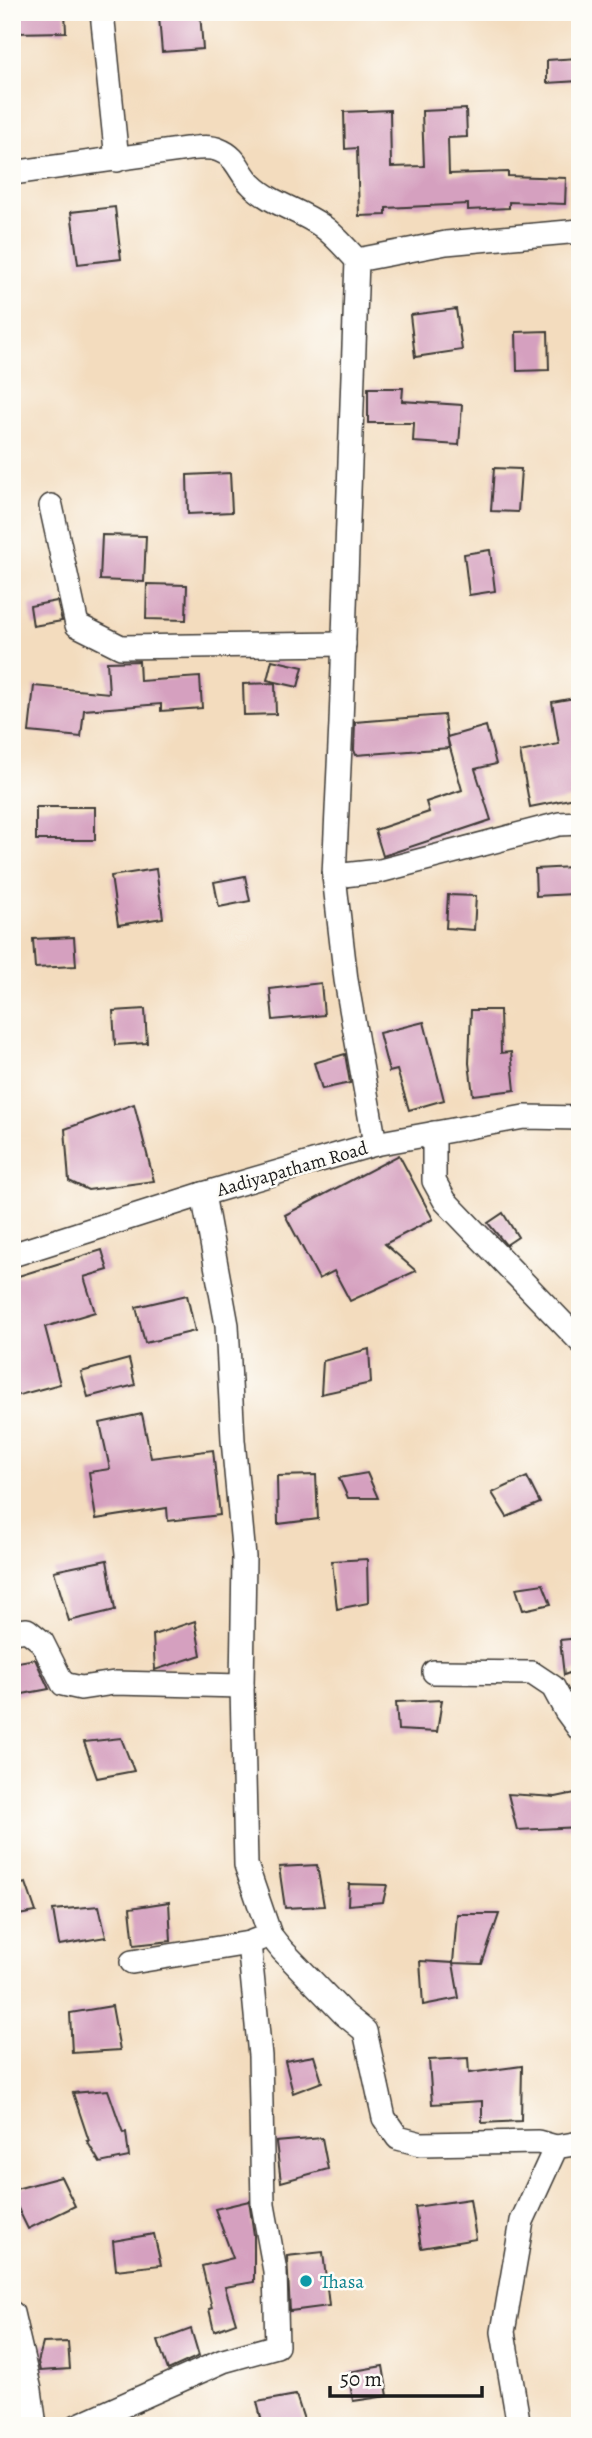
<svg xmlns="http://www.w3.org/2000/svg" width="592" height="2438" viewBox="0 0 592 2438" font-family="Alegreya,serif">
<style>
.building{fill:#d5a0bf}
.lines{fill:none;stroke-linecap:round;stroke-linejoin:round}
.minor-casing{stroke:#3c3934;stroke-width:26}
.minor{stroke:#fff;stroke-width:23}
.culture-dot{fill:#0f9aa8;stroke:#fdfcf7;stroke-width:2.5}
.labels{text-anchor:middle;stroke-width:5;stroke-linejoin:round;paint-order:stroke}
.street-label{font-size:19px;fill:#1c1c1c;stroke:#fdfcf7}
.culture-label{font-size:19px;fill:#0d838f;stroke:#fdfcf7;text-anchor:start}
</style>
<rect width="100%" height="100%" fill="#fdfcf7"/>
<filter id="ink" filterUnits="userSpaceOnUse"><feTurbulence type="fractalNoise" baseFrequency=".0143" numOctaves="2"/><feDisplacementMap in="SourceGraphic" scale="14" xChannelSelector="R" yChannelSelector="G"/><feConvolveMatrix kernelMatrix="1 2 1 2 8 2 1 2 1" color-interpolation-filters="sRGB"/></filter>
<filter id="wash" filterUnits="userSpaceOnUse"><feTurbulence type="fractalNoise" baseFrequency=".00686" numOctaves="4" result="noise"/><feDisplacementMap in="SourceGraphic" scale="28" xChannelSelector="R" yChannelSelector="G"/><feGaussianBlur stdDeviation="1.57" result="paint"/><feColorMatrix in="noise" values="0 0 0 0 0 0 0 0 0 0 0 0 0 0 0 0 0 1.4 0 .05"/><feComposite in="paint" operator="in"/></filter>
<g filter="url(#wash)">
<rect width="100%" height="100%" fill="#f3dcbe"/>
<g id="blocks">
<g class="building">
<polygon points="12,12 65,12 66,32 12,33"/>
<polygon points="200,13 203,49 162,52 159,17"/>
<polygon points="578,58 579,81 547,83 547,60"/>
<polygon points="466,109 467,137 448,138 449,174 508,172 508,176 566,178 565,204 509,202 509,208 468,210 468,204 386,208 386,215 359,216 357,148 345,149 344,112 390,110 391,167 424,166 422,111"/>
<polygon points="115,207 121,259 78,264 71,212"/>
<polygon points="456,309 462,350 415,357 410,315"/>
<polygon points="548,331 549,370 517,371 516,332"/>
<polygon points="368,388 403,388 402,401 462,405 459,445 413,442 414,423 368,423"/>
<polygon points="494,468 521,469 518,512 491,511"/>
<polygon points="230,473 232,512 188,514 187,475"/>
<polygon points="102,535 146,536 144,582 100,580"/>
<polygon points="490,550 495,591 469,595 464,554"/>
<polygon points="147,584 187,585 186,620 146,619"/>
<polygon points="57,601 62,621 33,626 30,606"/>
<polygon points="272,660 303,667 298,687 267,680"/>
<polygon points="139,661 140,681 200,677 202,708 161,711 161,704 84,710 81,737 29,732 34,686 109,693 107,662"/>
<polygon points="275,683 276,714 244,715 243,684"/>
<polygon points="580,697 580,797 530,807 520,752 559,744 552,702"/>
<polygon points="444,715 449,748 356,755 354,750 355,722"/>
<polygon points="486,726 496,764 475,769 491,820 383,856 375,830 429,812 426,802 462,790 447,737"/>
<rect x="36" y="807" width="59" height="33"/>
<polygon points="572,867 573,894 536,896 535,869"/>
<polygon points="156,869 163,918 118,925 111,876"/>
<polygon points="245,876 250,901 219,907 214,882"/>
<polygon points="448,895 476,896 474,930 446,928"/>
<polygon points="74,937 76,966 35,968 33,939"/>
<polygon points="321,983 324,1015 273,1020 270,989"/>
<polygon points="145,1009 147,1043 115,1045 113,1011"/>
<polygon points="471,1010 500,1010 501,1053 511,1052 515,1090 473,1095 469,1063"/>
<polygon points="424,1022 444,1100 409,1110 397,1070 389,1072 379,1033"/>
<polygon points="345,1054 350,1083 322,1089 314,1063"/>
<polygon points="134,1104 154,1181 88,1190 69,1181 65,1129"/>
<polygon points="399,1155 433,1219 385,1244 416,1271 350,1301 334,1271 319,1279 285,1215"/>
<polygon points="503,1213 518,1237 506,1245 488,1223"/>
<polygon points="102,1250 108,1270 84,1277 95,1312 45,1327 60,1384 12,1397 12,1278"/>
<polygon points="187,1295 195,1331 145,1343 136,1307"/>
<polygon points="369,1349 371,1383 321,1394 323,1361"/>
<polygon points="129,1359 135,1385 88,1397 81,1372"/>
<polygon points="142,1414 151,1458 213,1450 220,1515 168,1521 167,1508 96,1519 89,1472 110,1469 100,1423"/>
<polygon points="367,1473 378,1498 348,1498 339,1478"/>
<polygon points="316,1475 318,1519 278,1524 277,1476"/>
<polygon points="527,1477 540,1503 507,1517 492,1493"/>
<polygon points="367,1559 368,1603 337,1609 332,1561"/>
<polygon points="107,1560 115,1610 69,1621 54,1571"/>
<polygon points="543,1584 551,1604 523,1610 516,1588"/>
<polygon points="195,1621 201,1655 155,1670 153,1635"/>
<polygon points="580,1638 580,1669 564,1675 560,1640"/>
<polygon points="35,1659 49,1689 12,1696 12,1663"/>
<polygon points="442,1700 437,1732 398,1730 396,1702"/>
<polygon points="121,1738 134,1771 97,1778 84,1742"/>
<polygon points="580,1792 580,1827 517,1830 508,1794 556,1797"/>
<polygon points="317,1865 324,1906 285,1908 279,1867"/>
<polygon points="26,1883 36,1912 12,1916 12,1886"/>
<polygon points="349,1884 387,1885 383,1902 348,1905"/>
<polygon points="169,1902 171,1941 134,1945 130,1908"/>
<polygon points="99,1906 106,1937 59,1945 53,1910"/>
<polygon points="457,1914 499,1914 482,1964 453,1963"/>
<polygon points="420,1961 453,1963 459,1998 423,2005"/>
<polygon points="112,2006 120,2050 72,2053 70,2013"/>
<polygon points="314,2056 322,2082 293,2093 285,2061"/>
<polygon points="468,2058 469,2073 522,2066 521,2121 482,2123 482,2101 432,2104 429,2060"/>
<polygon points="108,2090 123,2133 126,2132 129,2157 100,2163 87,2141 89,2141 73,2093"/>
<polygon points="322,2138 328,2169 281,2182 276,2142"/>
<polygon points="61,2177 75,2206 28,2229 12,2196 12,2190"/>
<polygon points="470,2199 476,2239 421,2248 415,2207"/>
<polygon points="249,2201 254,2235 254,2282 225,2287 236,2323 214,2331 209,2309 212,2308 202,2266 233,2258 215,2209"/>
<polygon points="154,2234 161,2265 116,2270 113,2241"/>
<polygon points="323,2252 329,2306 290,2311 287,2256"/>
<polygon points="191,2329 199,2356 168,2370 158,2341"/>
<polygon points="68,2342 70,2369 40,2371 38,2362 43,2343"/>
<polygon points="383,2366 388,2396 353,2401 348,2372"/>
<polygon points="296,2395 306,2426 263,2426 257,2402"/>
</g>
</g>
</g>
<g filter="url(#ink)">
<use href="#blocks" fill-opacity="0" stroke="#3c3934" stroke-width="2"/>
<g class="lines">
<defs>
<g id="minor">
<polyline points="102,12 117,160"/>
<path d="M 12,173 L 187,149 C 197,148 210,146 219,150 C 238,157 239,173 252,185 C 271,204 300,210 322,226 C 335,235 346,249 357,260"/>
<polyline points="51,506 77,625 121,647 344,644"/>
<polyline points="334,876 380,871 559,824 580,823"/>
<polyline points="434,1133 434,1181 445,1201 580,1341"/>
<polyline points="375,1144 346,980 334,876 341,723 357,260 446,243 580,231"/>
<polyline points="203,1194 227,1325 233,1440 244,1557 242,1686 246,1865 270,1935 282,1950 344,2014 365,2031 384,2118 398,2138 421,2144 538,2142 556,2147"/>
<polyline points="12,1255 203,1194 375,1144 524,1117 580,1118"/>
<polyline points="12,1632 27,1630 42,1642 63,1684 81,1688 114,1683 242,1686"/>
<polyline points="434,1672 532,1673 553,1687 566,1711 580,1730"/>
<polyline points="132,1962 249,1943 262,1938"/>
<polyline points="12,2313 30,2390 35,2426"/>
<polyline points="77,2426 223,2361 277,2346 275,2271 263,2205 260,2056 249,1943"/>
<polyline points="519,2426 503,2332 522,2221 556,2147 580,2143"/>
</g>
</defs>
<use href="#minor" class="minor-casing"/>
<use href="#minor" class="minor"/>
</g>
</g>
<circle class="culture-dot" cx="306" cy="2281" r="7"/>
<g class="labels">
<g class="street-label">
<text transform="translate(292 1168) rotate(-16)" y="7">Aadiyapatham Road</text>
</g>
<g class="culture-label">
<text x="320" y="2288">Thasa</text>
</g>
</g>
<rect width="592" height="2438" fill="none" stroke="#fdfcf7" stroke-width="42"/>
<path d="M330 2386v10h152v-10" fill="none" stroke="#1c1c1c" stroke-width="3.5"/>
<text x="340" y="2386" font-size="21" fill="#1c1c1c" stroke="#fdfcf7" stroke-width="5" paint-order="stroke">50 m</text>
</svg>
